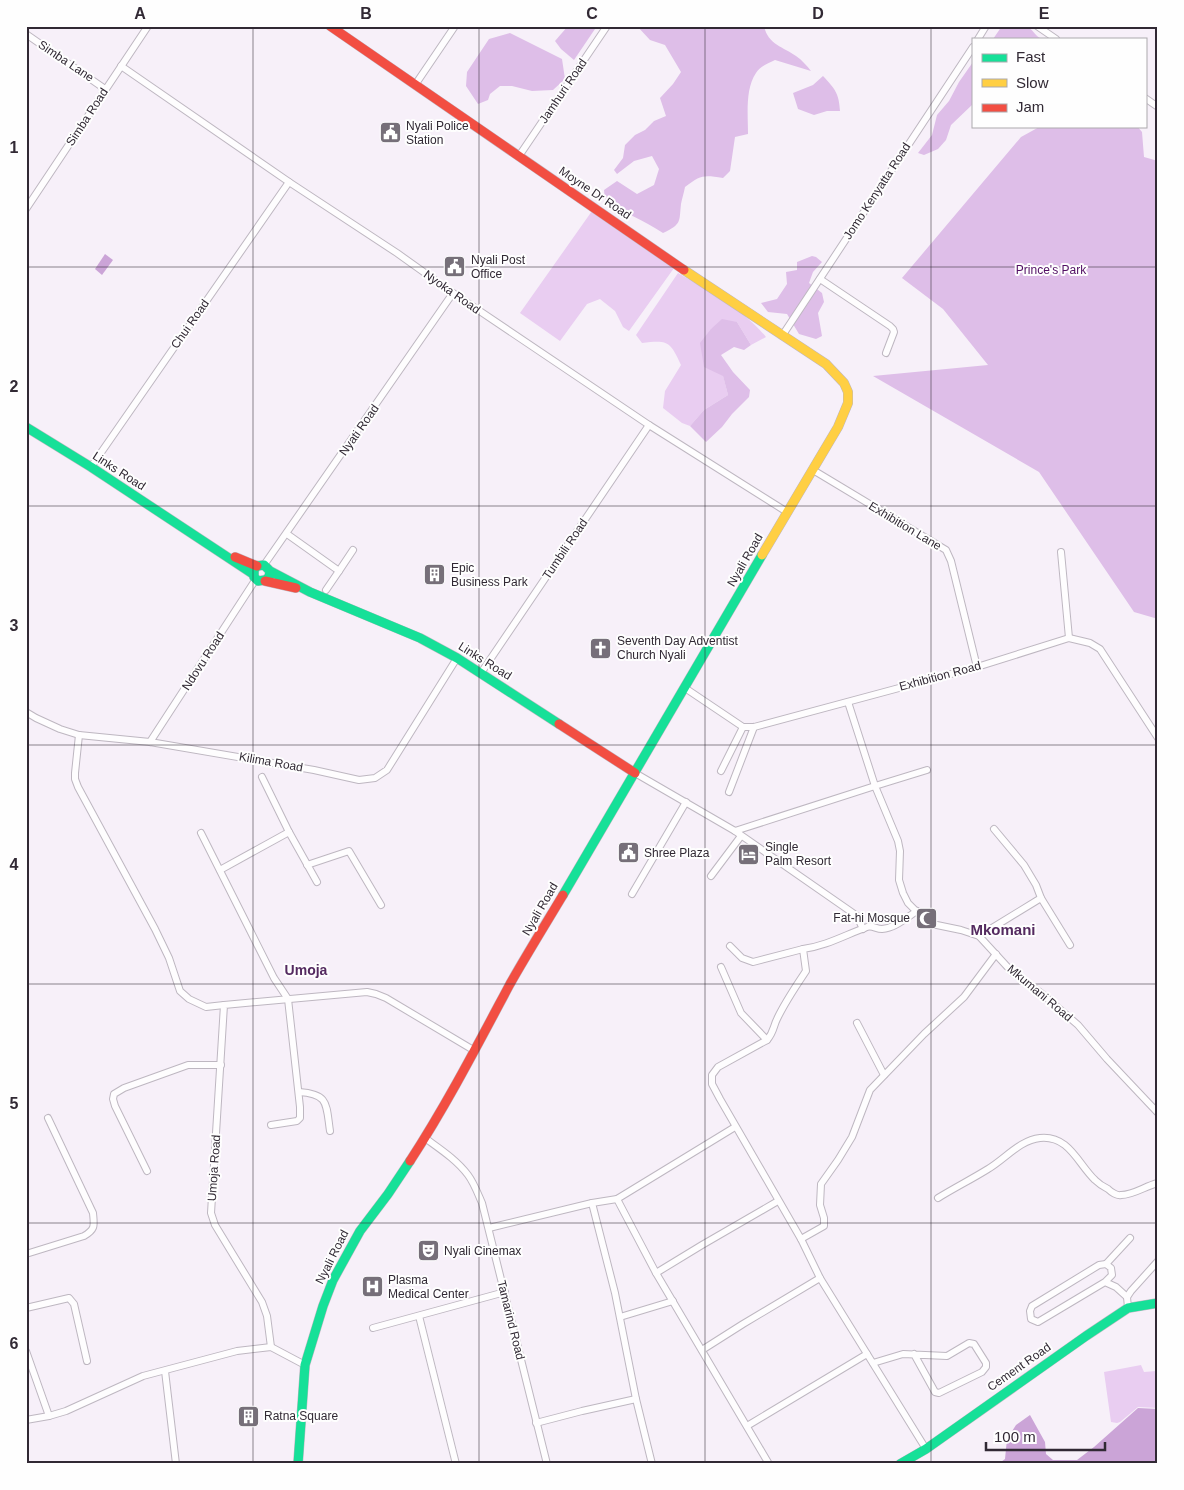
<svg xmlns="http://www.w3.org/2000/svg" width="1184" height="1490" viewBox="0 0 1184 1490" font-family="Helvetica,sans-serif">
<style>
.green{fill:#e9cdf1}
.forest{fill:#debee8}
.water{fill:#cba4d7}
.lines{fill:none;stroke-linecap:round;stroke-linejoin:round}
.street-casing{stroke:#beb7c1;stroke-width:8}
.fast-casing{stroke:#beb7c1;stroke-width:10}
.slow-casing{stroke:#beb7c1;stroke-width:10}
.jam-casing{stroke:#beb7c1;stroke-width:10}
.street{stroke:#fefdfe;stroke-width:6}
.fast{stroke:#16e098;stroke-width:9}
.slow{stroke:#ffcf43;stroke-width:9}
.jam{stroke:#f24e42;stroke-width:9}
.grid{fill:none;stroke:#312934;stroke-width:1;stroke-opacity:0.55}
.labels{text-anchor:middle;stroke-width:4;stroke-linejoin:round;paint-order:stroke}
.street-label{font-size:12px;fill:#312934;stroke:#fefefe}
.poi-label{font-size:12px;fill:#312934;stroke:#fefefe;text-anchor:start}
.park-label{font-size:12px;fill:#510e63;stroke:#fefefe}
.neighbourhood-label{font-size:14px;font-weight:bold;fill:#542a60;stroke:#fefefe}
.quarter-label{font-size:15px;font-weight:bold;fill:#542a60;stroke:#fefefe}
.neatline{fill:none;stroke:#312934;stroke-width:2}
.grid-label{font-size:16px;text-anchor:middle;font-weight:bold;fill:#312934}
</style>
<rect width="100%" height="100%" fill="#f7f0f9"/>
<g class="green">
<polygon points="592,211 674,268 629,331 623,327 615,311 600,299 587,304 560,341 520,313"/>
<path d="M 678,273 C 710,292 742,308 766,337 L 751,345 L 737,322 L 711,329 L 728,395 L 704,410 L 690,426 L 682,423 L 663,408 L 665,391 L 681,365 C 670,341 668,340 642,343 L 636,335 Z"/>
<polygon points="1141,1365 1144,1372 1156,1371 1158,1374 1158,1408 1138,1407 1120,1422 1117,1423 1111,1422 1104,1372"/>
</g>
<g class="forest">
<polygon points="568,26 597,26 574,60 561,49 555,41"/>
<path d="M 637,26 L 764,26 C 768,45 784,47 796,56 C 802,60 807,66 811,71 L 775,60 C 769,63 760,66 756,73 C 745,89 748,115 748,134 L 735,137 L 730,171 L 723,178 C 703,175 701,175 685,187 C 684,193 682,198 681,204 C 679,222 682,224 663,233 C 644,220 623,213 605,200 L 604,190 L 617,181 L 637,194 L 654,185 L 659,169 L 652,156 L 634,161 L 617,174 L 614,170 L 623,158 L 625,145 L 635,135 L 645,130 L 654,121 L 666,116 L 660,98 L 673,84 L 681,72 L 665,45 L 650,40 Z"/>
<path d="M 1002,26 C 1010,26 1021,24 1029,28 C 1034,31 1035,36 1042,39 L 993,39 Z"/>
<polygon points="510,33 562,59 565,79 553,90 532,91 512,86 500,86 490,94 488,100 478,104 466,86 467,72 489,39"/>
<polygon points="973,62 973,104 951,125 946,140 938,149 924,155 918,153 932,135 937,115 949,101 959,82"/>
<path d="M 823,76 C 835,89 839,93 840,111 L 827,111 L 814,115 L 798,109 L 793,93 L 813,85 Z"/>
<polygon points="1041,126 1137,126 1142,132 1144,157 1158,161 1158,619 1134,612 1039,472 873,376 988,365 943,309 902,278 1021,137"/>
<polygon points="812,256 816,257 822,262 813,272 809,283 822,293 824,302 818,313 822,336 816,339 799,334 787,314 768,312 761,303 777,299 787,284 786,272 797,270 797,262"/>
<polygon points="722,319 737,322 751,345 744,350 734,347 721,355 733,372 750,390 749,397 732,414 722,427 706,442 690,426 704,410 728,395 723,376 704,367 700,343 711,329"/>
</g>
<g class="water">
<polygon points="105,254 113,260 102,275 95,269"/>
<polygon points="1138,1408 1158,1409 1158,1464 998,1464 1005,1459 1007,1439 1016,1425 1030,1415 1045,1442 1046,1454 1053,1460 1077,1460 1094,1447"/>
</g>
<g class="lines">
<defs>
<g id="street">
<polyline points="1037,26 1056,39"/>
<polyline points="26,34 105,89"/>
<polyline points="978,39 986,26"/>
<polyline points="121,66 289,182 397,253 453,293 649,425 787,512"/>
<polyline points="415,85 455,26"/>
<polyline points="1145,98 1158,107"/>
<polyline points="519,156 607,26"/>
<polyline points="26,209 148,26"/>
<polyline points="820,279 890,326 893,329 894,332 886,353"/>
<polyline points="782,336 973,47"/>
<polyline points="91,467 289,182"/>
<polyline points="813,470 946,550 951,561 977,667"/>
<polyline points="287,534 339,571 326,590"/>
<polyline points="1061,552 1069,638"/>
<polyline points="264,565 453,293"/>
<polyline points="339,571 353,550"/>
<polyline points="481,673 649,425"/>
<polyline points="685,688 743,727 754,727 977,667 1069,638 1090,643 1100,649 1158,738"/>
<polyline points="26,712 36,718 60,729 79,735 150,742 314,770 359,780 375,778 387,770 457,658"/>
<polyline points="79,735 75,773 75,779 78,787 155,929 169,958 180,991 189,999 206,1007 224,1005"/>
<polyline points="150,742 256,579"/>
<polyline points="927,770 875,786 898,841 900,851 899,880 903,893 908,903 923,918 932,924 961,930 979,936 1013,973 1041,993 1078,1025 1107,1059 1158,1113"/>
<polyline points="721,771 743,727"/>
<polyline points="635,773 735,831 875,786 848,702"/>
<polyline points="262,777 289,832 317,882"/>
<polyline points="729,792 754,727"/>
<polyline points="994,829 1024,865 1036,885 1041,898 1070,945"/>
<polyline points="735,831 850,911 857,916 863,929"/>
<polyline points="201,833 274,978 288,999 300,1107 300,1118 297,1121 271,1125"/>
<polyline points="307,865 349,851 381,905"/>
<polyline points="220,870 289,832"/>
<polyline points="711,876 741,836"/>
<polyline points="632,894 686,802"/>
<path d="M 917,911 C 906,918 895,928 882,929 C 876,929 872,925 867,927 C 845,935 826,946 803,949 L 806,971 C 796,986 785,1002 777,1019 C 773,1027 774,1032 767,1040 L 718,1067 L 712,1075 L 712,1084 L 720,1099 L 801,1239 L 820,1278 L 926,1449"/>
<polyline points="979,936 1041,898"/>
<polyline points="730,946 742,958 753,962 803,949"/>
<polyline points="721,967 741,1013 767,1040"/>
<polyline points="857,1023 884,1075"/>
<path d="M 299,1092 C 329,1094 326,1104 330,1131"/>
<path d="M 425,1138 C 440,1149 457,1160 468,1175 C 474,1183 478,1194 482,1203 L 547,1464"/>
<polyline points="147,1171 115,1106 113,1099 114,1094 124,1088 188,1065 221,1065"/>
<path d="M 938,1198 C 954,1188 972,1179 988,1169 C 1005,1159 1020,1140 1040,1138 C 1069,1135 1078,1164 1095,1180 C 1099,1184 1104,1187 1108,1189 C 1111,1192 1117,1196 1121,1195 C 1134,1195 1145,1186 1158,1183"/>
<polyline points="617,1199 656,1273 769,1464"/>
<polyline points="592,1203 615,1293 636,1399 652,1464"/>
<polyline points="489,1228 592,1203 617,1199 735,1127"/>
<polyline points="801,1239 824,1226 824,1218 820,1205 821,1184 838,1160 852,1137 870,1090 924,1034 964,997 996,954"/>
<path d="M 26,1254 L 84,1236 C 96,1229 94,1225 93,1213 L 48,1118"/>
<polyline points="1106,1264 1130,1238"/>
<polyline points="656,1273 702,1245 778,1201"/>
<polyline points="1105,1282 1112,1275 1111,1268 1106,1264 1099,1265 1032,1306 1030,1311 1031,1319 1038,1322 1105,1282 1116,1287 1127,1297"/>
<polyline points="26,1308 69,1298 74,1304 87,1361"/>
<polyline points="1128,1308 1127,1297 1131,1291 1158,1261"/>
<polyline points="419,1316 456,1464"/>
<polyline points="620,1317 673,1301"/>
<polyline points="373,1328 505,1292"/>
<polyline points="271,1347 267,1316 262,1302 215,1225 211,1213 224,1005 367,992 376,994 386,998 475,1051"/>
<polyline points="702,1350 743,1324 820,1278"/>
<polyline points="26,1351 49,1416"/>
<polyline points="873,1363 903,1354 947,1356 969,1343 974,1344 986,1363 986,1367 982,1372 939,1393 935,1392 914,1354"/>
<polyline points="165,1371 176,1464"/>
<polyline points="26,1420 49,1416 66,1411 143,1376 237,1351 271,1347 305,1365"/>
<polyline points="536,1423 582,1411 636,1399"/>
<polyline points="747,1426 867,1354"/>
</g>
<g id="fast">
<polyline points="26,427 91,467 253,574"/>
<polyline points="270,571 269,577 265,580 258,581 254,577 254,570 257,566 264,565 270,571 310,592 420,638 457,658 559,724"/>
<polyline points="563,895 762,555"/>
<polyline points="298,1464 305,1365 323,1306 333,1280 360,1231 388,1194 410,1161"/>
<polyline points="900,1464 926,1449 1086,1336 1128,1308 1158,1303"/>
</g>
<polyline id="slow" points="684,270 826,364 844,383 848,392 848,403 838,427 762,555"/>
<g id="jam">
<polyline points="330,26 684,270"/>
<polyline points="235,557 257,566"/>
<polyline points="265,581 296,588"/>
<polyline points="559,724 635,773"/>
<path d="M 410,1161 C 447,1104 478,1044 510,984 C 527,954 545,925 563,895"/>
</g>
</defs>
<use href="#street" class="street-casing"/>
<use href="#fast" class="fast-casing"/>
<use href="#slow" class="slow-casing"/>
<use href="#jam" class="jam-casing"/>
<use href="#street" class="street"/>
<use href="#fast" class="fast"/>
<use href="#slow" class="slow"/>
<use href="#jam" class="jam"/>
</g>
<path class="grid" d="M 253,26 L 253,1464M 479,26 L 479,1464M 705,26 L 705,1464M 931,26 L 931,1464M 26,267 L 1158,267M 26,506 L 1158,506M 26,745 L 1158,745M 26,984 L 1158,984M 26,1223 L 1158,1223"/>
<defs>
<symbol id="civic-square" viewBox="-11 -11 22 22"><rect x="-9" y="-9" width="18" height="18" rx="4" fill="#766f79" stroke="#fefefe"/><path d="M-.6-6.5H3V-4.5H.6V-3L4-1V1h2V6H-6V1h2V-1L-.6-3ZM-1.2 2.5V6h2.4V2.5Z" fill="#fff"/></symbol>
<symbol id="building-square" viewBox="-11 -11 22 22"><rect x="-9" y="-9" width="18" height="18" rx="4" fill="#766f79" stroke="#fefefe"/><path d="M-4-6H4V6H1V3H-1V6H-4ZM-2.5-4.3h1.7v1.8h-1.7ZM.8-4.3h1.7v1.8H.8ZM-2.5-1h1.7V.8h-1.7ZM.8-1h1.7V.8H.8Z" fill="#fff"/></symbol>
<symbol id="church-square" viewBox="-11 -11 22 22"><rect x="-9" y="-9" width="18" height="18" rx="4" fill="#766f79" stroke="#fefefe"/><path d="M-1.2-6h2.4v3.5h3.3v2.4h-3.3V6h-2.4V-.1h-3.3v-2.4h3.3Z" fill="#fff"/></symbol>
<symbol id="hotel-square" viewBox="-11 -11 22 22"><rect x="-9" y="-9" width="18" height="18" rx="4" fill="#766f79" stroke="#fefefe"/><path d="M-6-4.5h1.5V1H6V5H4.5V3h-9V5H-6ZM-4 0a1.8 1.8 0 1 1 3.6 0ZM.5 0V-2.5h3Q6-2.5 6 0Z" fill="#fff"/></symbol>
<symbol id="mosque-square" viewBox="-11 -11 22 22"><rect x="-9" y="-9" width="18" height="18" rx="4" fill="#766f79" stroke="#fefefe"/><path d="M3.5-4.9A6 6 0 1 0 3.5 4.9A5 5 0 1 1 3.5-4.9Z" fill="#fff"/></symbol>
<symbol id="theatre-square" viewBox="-11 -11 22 22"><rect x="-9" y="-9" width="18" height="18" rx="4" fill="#766f79" stroke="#fefefe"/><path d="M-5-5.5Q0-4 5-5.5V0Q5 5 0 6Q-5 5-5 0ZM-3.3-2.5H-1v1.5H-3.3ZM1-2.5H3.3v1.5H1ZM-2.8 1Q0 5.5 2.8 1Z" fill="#fff"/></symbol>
<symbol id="hospital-square" viewBox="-11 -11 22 22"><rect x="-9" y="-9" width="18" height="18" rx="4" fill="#766f79" stroke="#fefefe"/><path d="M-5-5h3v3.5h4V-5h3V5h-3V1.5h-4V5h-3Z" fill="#fff"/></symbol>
</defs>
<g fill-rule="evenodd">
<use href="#civic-square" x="378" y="120" width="25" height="25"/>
<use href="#civic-square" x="442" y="254" width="25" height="25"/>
<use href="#building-square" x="422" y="562" width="25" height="25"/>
<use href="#church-square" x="588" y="636" width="25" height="25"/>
<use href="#civic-square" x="616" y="840" width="25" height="25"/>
<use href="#hotel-square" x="736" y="842" width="25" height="25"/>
<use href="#mosque-square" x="914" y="906" width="25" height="25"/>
<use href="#theatre-square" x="416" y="1238" width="25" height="25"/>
<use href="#hospital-square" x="360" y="1274" width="25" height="25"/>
<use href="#building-square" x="236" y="1404" width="25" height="25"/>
</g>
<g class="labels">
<g class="street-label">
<text transform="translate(66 61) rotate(34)" y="4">Simba Lane</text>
<text transform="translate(563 91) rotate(-56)" y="4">Jamhuri Road</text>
<text transform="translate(87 117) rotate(-57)" y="4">Simba Road</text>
<text transform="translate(877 191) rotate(-57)" y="4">Jomo Kenyatta Road</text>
<text transform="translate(595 193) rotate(34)" y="4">Moyne Dr Road</text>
<text transform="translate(452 292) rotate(35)" y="4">Nyoka Road</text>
<text transform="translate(190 324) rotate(-55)" y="4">Chui Road</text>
<text transform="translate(359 430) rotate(-55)" y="4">Nyati Road</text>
<text transform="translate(119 471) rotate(33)" y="4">Links Road</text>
<text transform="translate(905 526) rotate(31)" y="4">Exhibition Lane</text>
<text transform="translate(565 549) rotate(-56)" y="4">Tumbili Road</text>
<text transform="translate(745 560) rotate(-60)" y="4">Nyali Road</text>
<text transform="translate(203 661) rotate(-57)" y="4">Ndovu Road</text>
<text transform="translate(485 661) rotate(32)" y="4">Links Road</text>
<text transform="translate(940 676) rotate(-15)" y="4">Exhibition Road</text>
<text transform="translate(271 762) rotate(10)" y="4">Kilima Road</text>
<text transform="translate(540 909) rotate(-60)" y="4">Nyali Road</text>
<text transform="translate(1040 993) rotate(40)" y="4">Mkumani Road</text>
<text transform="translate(214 1168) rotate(-86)" y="4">Umoja Road</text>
<text transform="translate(332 1257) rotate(-63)" y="4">Nyali Road</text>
<text transform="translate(511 1320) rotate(76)" y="4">Tamarind Road</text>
<text transform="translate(1019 1367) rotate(-35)" y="4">Cement Road</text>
</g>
<g class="poi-label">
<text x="406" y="130">Nyali Police<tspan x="406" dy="14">Station</tspan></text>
<text x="471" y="264">Nyali Post<tspan x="471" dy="14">Office</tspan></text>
<text x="451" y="572">Epic<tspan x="451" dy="14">Business Park</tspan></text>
<text x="617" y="645">Seventh Day Adventist<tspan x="617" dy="14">Church Nyali</tspan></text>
<text x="765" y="851">Single<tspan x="765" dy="14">Palm Resort</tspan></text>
<text x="644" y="857">Shree Plaza</text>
<text x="910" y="922" text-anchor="end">Fat-hi Mosque</text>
<text x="444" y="1255">Nyali Cinemax</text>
<text x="388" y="1284">Plasma<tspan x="388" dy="14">Medical Center</tspan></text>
<text x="264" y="1420">Ratna Square</text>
</g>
<g class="park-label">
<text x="1051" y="274">Prince's Park</text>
</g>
<g class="neighbourhood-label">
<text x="306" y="975">Umoja</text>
</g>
<g class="quarter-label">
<text x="1003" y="935">Mkomani</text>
</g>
</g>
<rect width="1184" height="1490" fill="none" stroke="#fefefe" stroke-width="55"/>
<rect x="972" y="38" width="175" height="90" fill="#fefefe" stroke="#aca9ad"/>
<rect x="982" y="54" width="25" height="8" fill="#16e098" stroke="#aca9ad"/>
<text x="1016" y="62" font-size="15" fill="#312934">Fast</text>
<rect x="982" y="79" width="25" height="8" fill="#ffcf43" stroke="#aca9ad"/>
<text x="1016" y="88" font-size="15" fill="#312934">Slow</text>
<rect x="982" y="104" width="25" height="8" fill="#f24e42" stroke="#aca9ad"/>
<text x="1016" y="112" font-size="15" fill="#312934">Jam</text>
<path d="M986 1442v8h119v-8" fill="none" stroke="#312934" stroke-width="2.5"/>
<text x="994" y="1442" font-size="15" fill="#312934" stroke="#fefefe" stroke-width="4" paint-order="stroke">100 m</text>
<rect x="28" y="28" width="1128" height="1434" class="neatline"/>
<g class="grid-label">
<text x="140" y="19">A</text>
<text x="366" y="19">B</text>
<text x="592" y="19">C</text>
<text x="818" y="19">D</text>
<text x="1044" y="19">E</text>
<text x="14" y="153">1</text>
<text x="14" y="392">2</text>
<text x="14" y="631">3</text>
<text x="14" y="870">4</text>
<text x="14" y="1109">5</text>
<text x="14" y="1349">6</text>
</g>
</svg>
